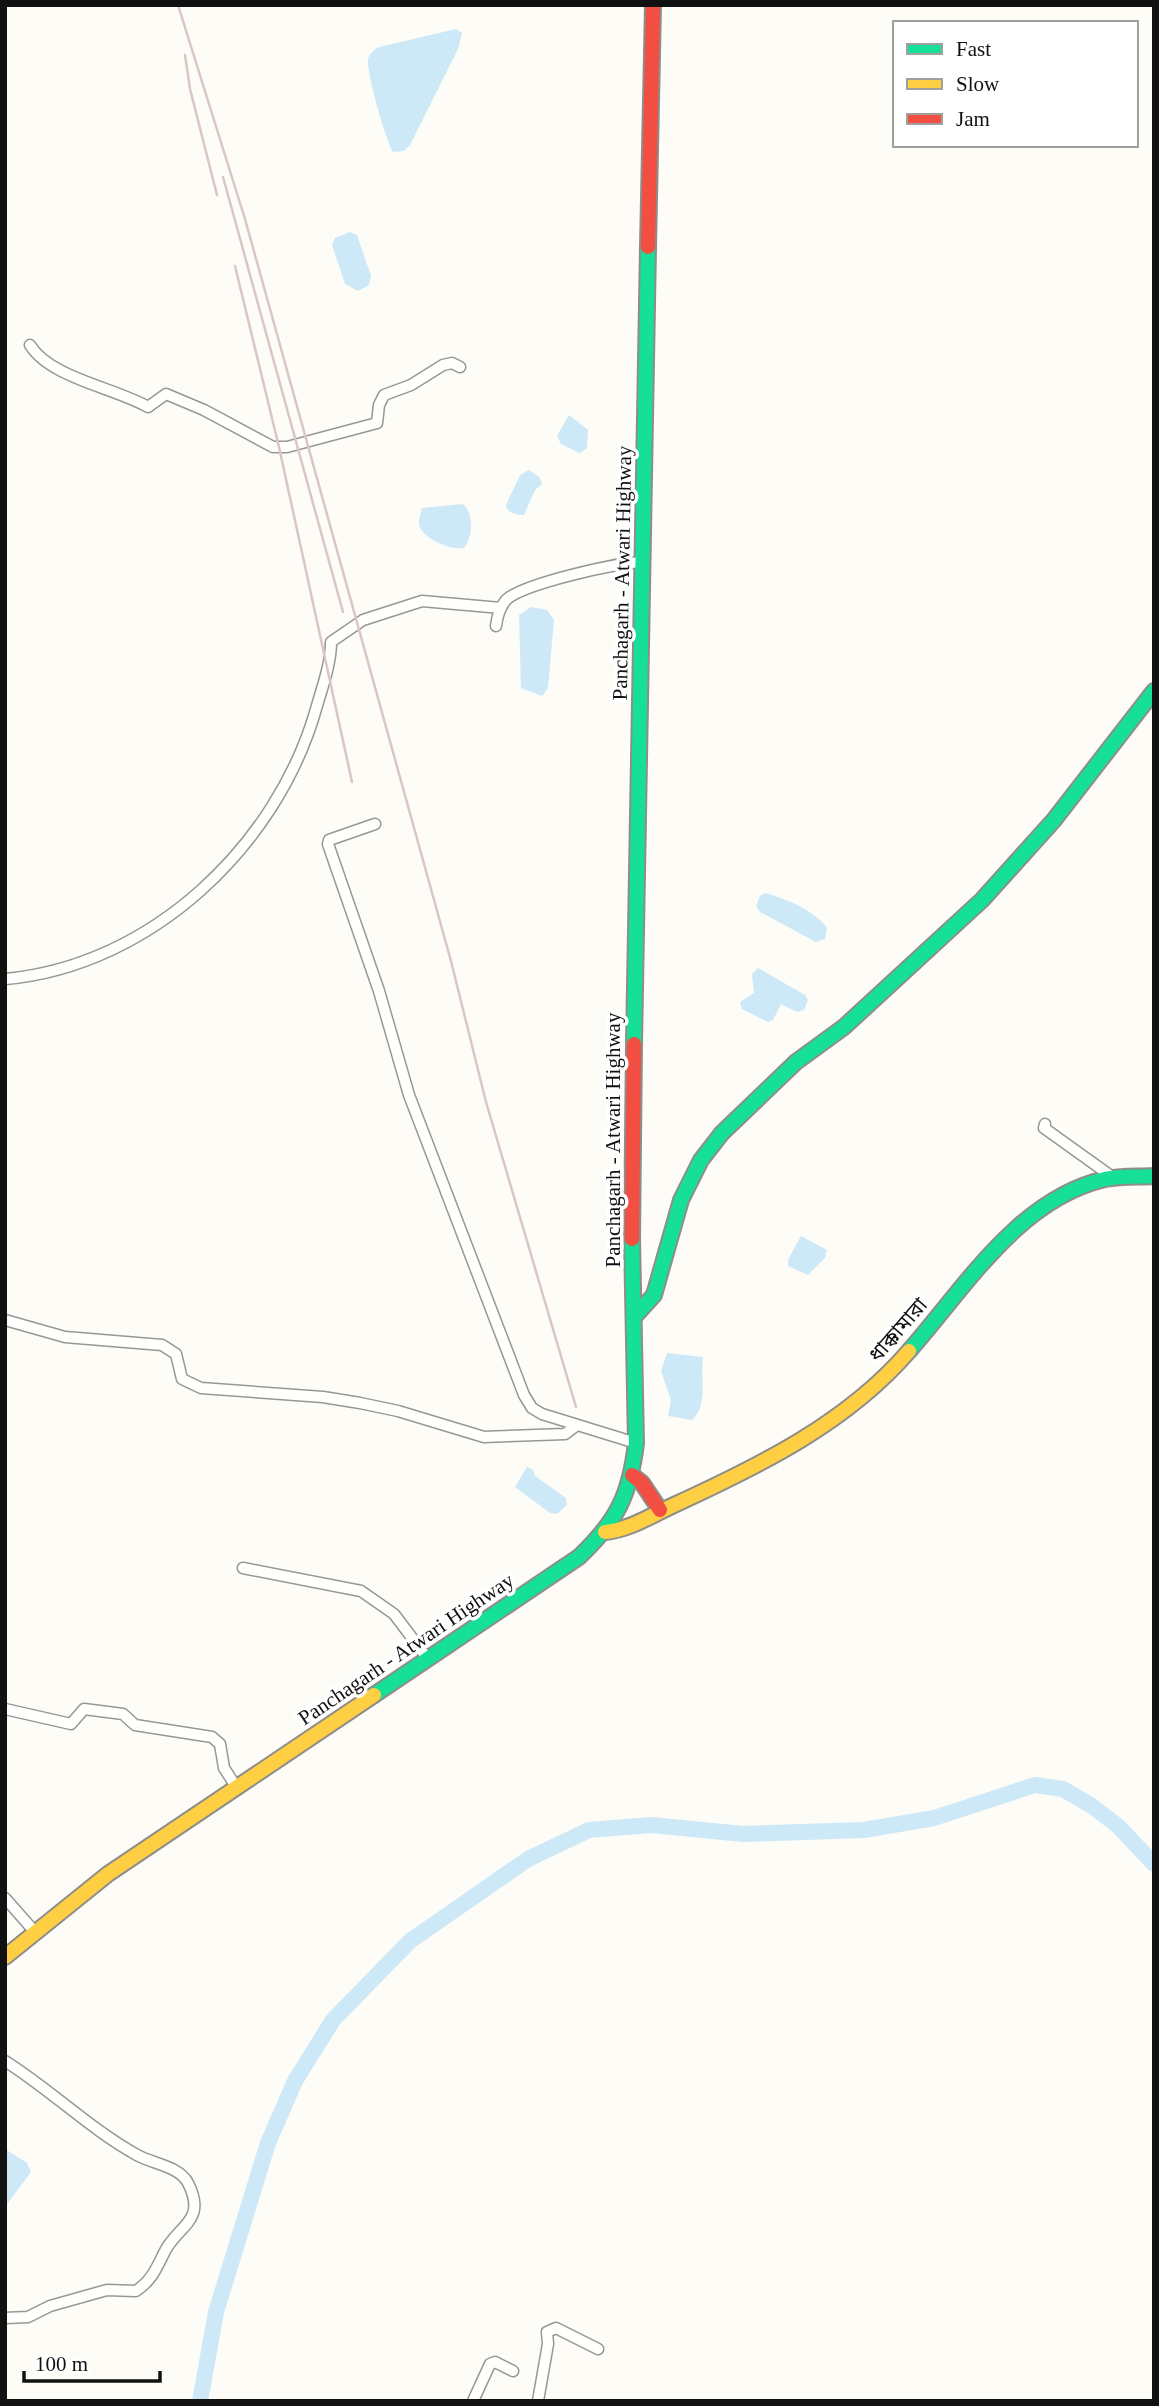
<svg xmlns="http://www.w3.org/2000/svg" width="1159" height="2406" viewBox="0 0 1159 2406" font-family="'Times New Roman','Noto Sans Bengali',serif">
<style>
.water{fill:#cde8f7}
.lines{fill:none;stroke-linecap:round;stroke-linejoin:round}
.river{stroke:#cde8f7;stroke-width:16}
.street-casing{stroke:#979795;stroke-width:13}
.fast-casing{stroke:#8e8d8b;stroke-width:18}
.slow-casing{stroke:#8e8d8b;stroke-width:18}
.jam-casing{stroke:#8e8d8b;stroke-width:18}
.street{stroke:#fffffe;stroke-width:10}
.fast{stroke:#16e098;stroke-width:14}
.slow{stroke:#ffcf43;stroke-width:14}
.jam{stroke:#f24e42;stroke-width:14}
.rail{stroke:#d9c6c7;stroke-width:2.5}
.labels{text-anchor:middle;stroke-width:7;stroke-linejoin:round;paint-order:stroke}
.street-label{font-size:21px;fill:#111;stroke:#fff}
</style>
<rect width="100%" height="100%" fill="#fdfcf7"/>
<g class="water">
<path d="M 456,29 L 462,33 L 458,49 L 410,145 L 404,151 L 393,152 C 386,142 366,71 368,59 C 370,53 374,50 379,47 Z"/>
<polygon points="350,232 357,235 371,276 369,285 358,291 345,284 332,245 335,238"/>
<polygon points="569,415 588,430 587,448 580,453 561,444 557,436"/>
<path d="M 529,470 L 539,477 L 542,484 L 535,490 L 524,515 C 517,515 507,513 506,505 L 520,475 Z"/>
<path d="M 463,504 C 474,514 473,537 464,548 C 452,551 423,539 419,525 C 418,520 421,513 422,508 Z"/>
<polygon points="531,607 547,610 554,620 548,688 542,696 521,688 519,615"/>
<path d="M 765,893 C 785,898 815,911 827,928 L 825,939 L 816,942 L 760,912 L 756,906 L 760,896 Z"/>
<polygon points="758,968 805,995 808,1000 804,1010 797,1012 781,1004 773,1020 768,1022 742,1009 740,1002 754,993 752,974"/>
<polygon points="801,1236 827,1250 825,1258 808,1275 788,1266 788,1260"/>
<path d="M 667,1353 L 703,1357 C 700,1378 709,1404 692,1420 L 668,1416 L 671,1400 L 661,1371 Z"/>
<polygon points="527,1467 533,1470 535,1476 566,1498 567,1505 557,1514 550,1513 515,1487"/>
<polygon points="5,2149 27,2163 31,2172 5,2207"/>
</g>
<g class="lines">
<polyline class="river" points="200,2401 216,2312 268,2143 295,2081 333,2020 410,1941 528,1859 589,1830 651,1825 743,1834 864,1830 934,1818 1035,1785 1063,1789 1092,1806 1118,1826 1154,1864"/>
<defs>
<g id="street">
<path d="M 30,345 C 50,378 116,388 148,407 L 166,394 L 204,410 L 273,447 L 287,447 L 377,423 L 379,405 L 384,395 L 411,385 L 443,365 L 452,363 L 460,367"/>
<path d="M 496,626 C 497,617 500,607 506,600 C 522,584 619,562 643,562"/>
<polyline points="375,824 329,840 328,844 379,991 409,1095 524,1395 532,1408 542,1414 636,1443"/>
<path d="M 5,979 C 151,966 277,846 316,709 C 322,688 331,664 331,642 L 363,620 L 422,601 L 501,608"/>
<polyline points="1045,1124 1044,1128 1111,1176"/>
<polyline points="5,1320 65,1337 162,1345 176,1354 182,1379 201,1388 323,1397 360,1403 398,1411 484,1437 565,1434 577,1425"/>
<polyline points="243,1568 361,1591 394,1614 428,1659"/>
<polyline points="5,1709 71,1724 84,1709 123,1714 135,1725 212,1737 220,1744 224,1768 237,1788"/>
<polyline points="5,1898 35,1932"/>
<path d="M 5,2061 C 51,2090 90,2129 137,2155 C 153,2164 179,2166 188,2183 C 208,2222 176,2226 164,2253 C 156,2269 152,2280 136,2291 L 107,2290 L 50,2306 L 28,2317 L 5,2318"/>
<polyline points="473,2401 490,2364 495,2362 513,2371"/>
<polyline points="538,2401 548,2344 547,2332 556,2328 598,2349"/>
</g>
<g id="fast">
<polyline points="634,1044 648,247"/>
<polyline points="635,1316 654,1295 681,1200 701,1160 722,1133 796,1062 844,1027 982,900 1054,820 1154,691"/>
<path d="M 909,1351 C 964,1289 1018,1199 1105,1179 C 1121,1176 1138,1177 1154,1176"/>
<path d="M 374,1695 L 579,1557 C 617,1521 630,1495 636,1443 L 632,1239"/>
</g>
<g id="slow">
<path d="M 605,1532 C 629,1530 652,1515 674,1505 C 759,1466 847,1423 909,1351"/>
<polyline points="5,1957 108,1874 374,1695"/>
</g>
<g id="jam">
<polyline points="648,247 653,5"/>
<polyline points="632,1239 634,1044"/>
<polyline points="632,1475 642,1483 660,1510"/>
</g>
</defs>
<use href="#street" class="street-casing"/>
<use href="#fast" class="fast-casing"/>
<use href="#slow" class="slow-casing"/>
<use href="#jam" class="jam-casing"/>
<use href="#street" class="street"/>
<use href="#fast" class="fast"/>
<use href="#slow" class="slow"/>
<use href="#jam" class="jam"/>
<g class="rail">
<polyline points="178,5 245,219 451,961 486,1102 576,1407"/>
<polyline points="185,55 190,89 217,195"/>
<polyline points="223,177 343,612"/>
<polyline points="235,266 279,447 352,782"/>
</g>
</g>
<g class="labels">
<g class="street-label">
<text transform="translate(622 573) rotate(-89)" y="7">Panchagarh - Atwari Highway</text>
<text transform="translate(613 1140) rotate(-90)" y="7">Panchagarh - Atwari Highway</text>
<text transform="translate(898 1330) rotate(-49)" y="7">ধাক্কামারা</text>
<text transform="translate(406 1649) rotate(-34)" y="7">Panchagarh - Atwari Highway</text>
</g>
</g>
<rect width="1159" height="2406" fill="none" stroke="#111111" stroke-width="14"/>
<rect x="893" y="21" width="245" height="126" fill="#ffffff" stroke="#a0a0a0" stroke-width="2"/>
<rect x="907" y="44" width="35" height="10" fill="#16e098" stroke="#a0a0a0" stroke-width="2"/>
<text x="956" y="56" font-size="21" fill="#111111">Fast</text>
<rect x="907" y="79" width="35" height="10" fill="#ffcf43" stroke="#a0a0a0" stroke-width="2"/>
<text x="956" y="91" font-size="21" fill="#111111">Slow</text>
<rect x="907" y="114" width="35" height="10" fill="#f24e42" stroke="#a0a0a0" stroke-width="2"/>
<text x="956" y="126" font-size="21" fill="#111111">Jam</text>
<path d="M24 2371v10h136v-10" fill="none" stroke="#111111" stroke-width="3.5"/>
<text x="35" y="2371" font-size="21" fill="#111111" stroke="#ffffff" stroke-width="5" paint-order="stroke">100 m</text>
</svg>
